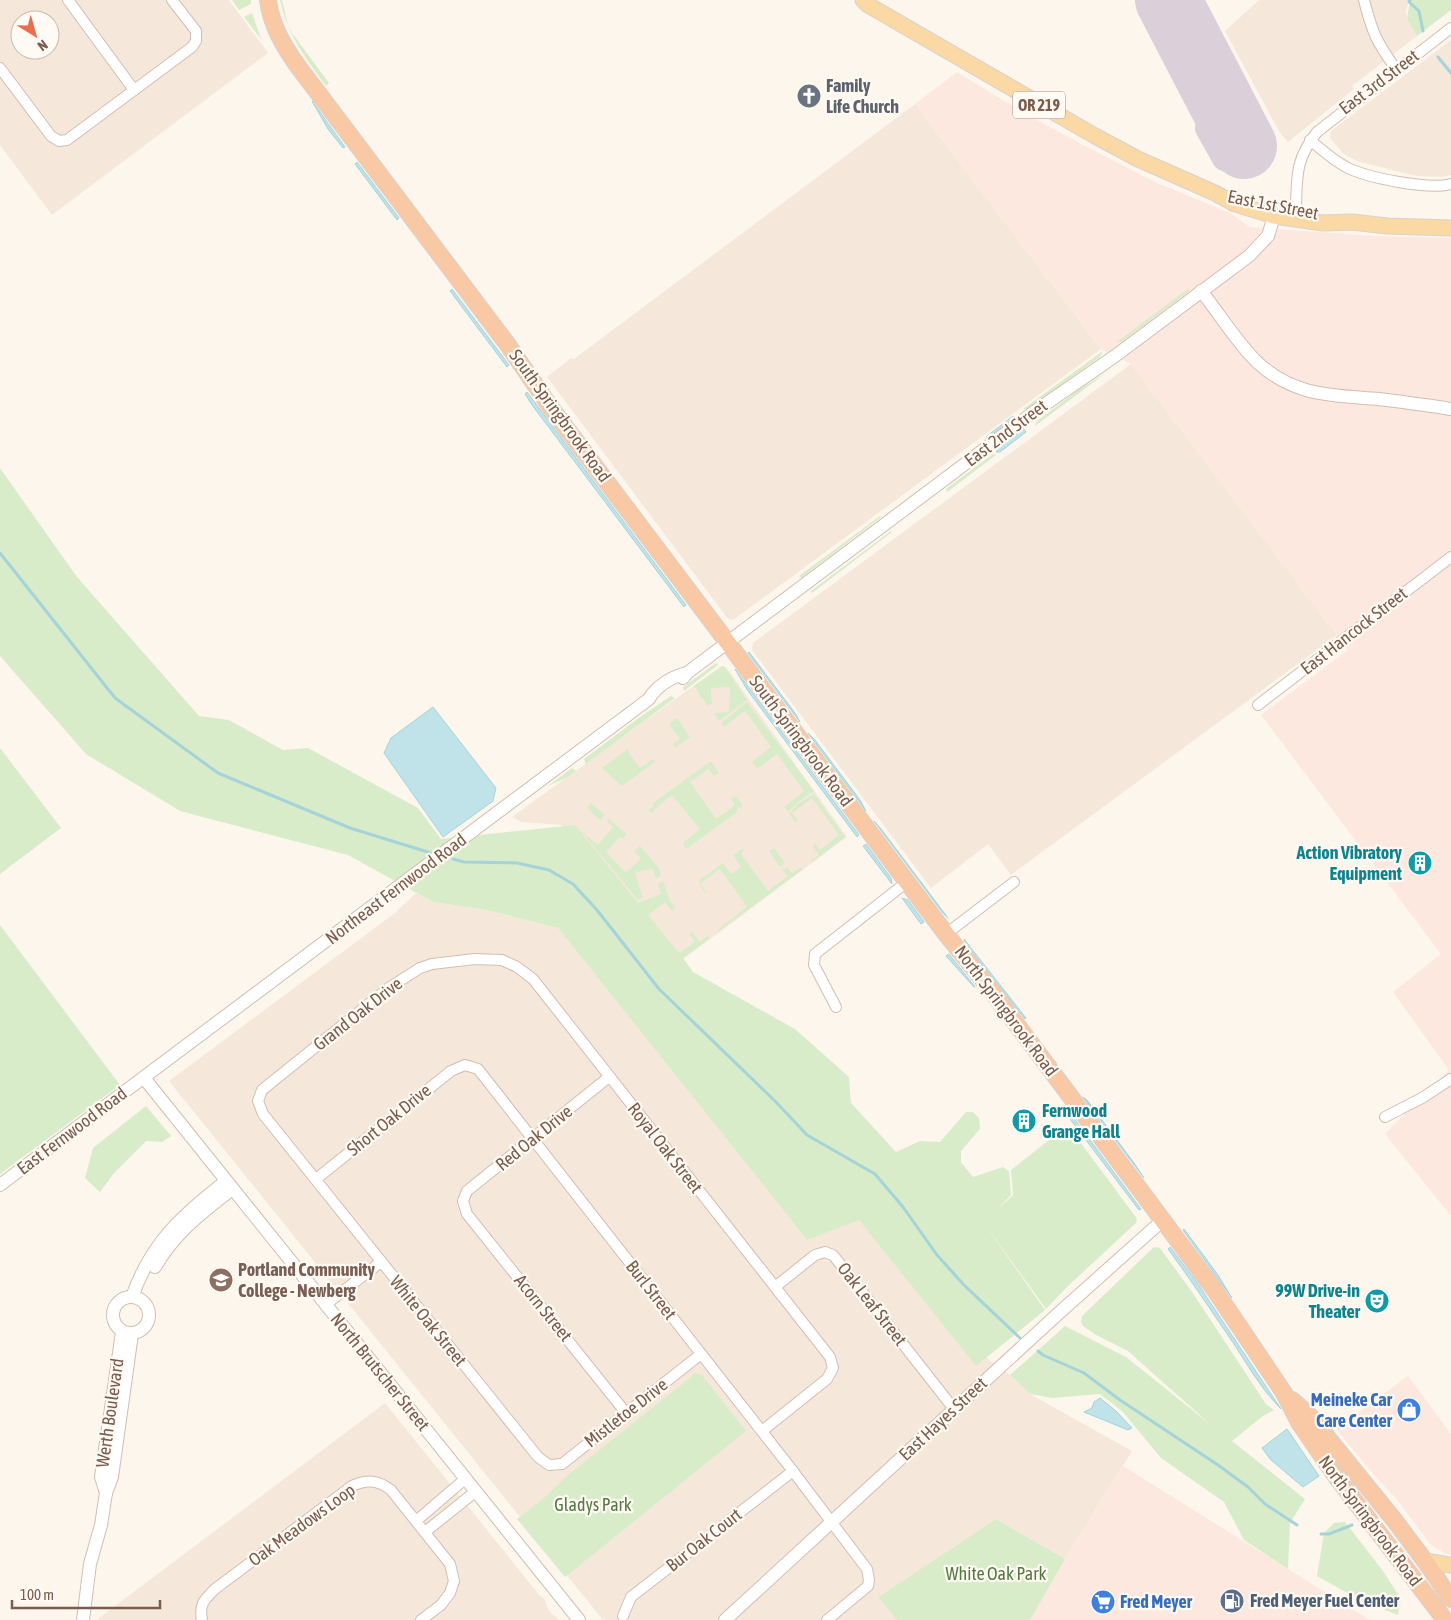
<svg xmlns="http://www.w3.org/2000/svg" width="1451" height="1620" viewBox="0 0 1451 1620" font-family="'Asap Condensed',sans-serif">
<style>
.residential{fill:#f5e8da;fill-rule:evenodd}
.commercial{fill:#fde8e0}
.green{fill:#d8ecc9}
.water{fill:#bfe3e8;stroke:#a5d3da}
.lines{fill:none;stroke-linecap:round;stroke-linejoin:round}
.stream{stroke:#a5d3da;stroke-width:3}
.taxiway{stroke:#dbcfda;stroke-width:26}
.runway{stroke:#dbcfda;stroke-width:66}
.minor-casing{stroke:#d1beb0;stroke-width:12}
.tertiary-casing{stroke:#d1beb0;stroke-width:14}
.primary-casing{stroke:#dad1cd;stroke-width:17}
.trunk-casing{stroke:#dad1cd;stroke-width:18}
.minor{stroke:#fff;stroke-width:10}
.tertiary{stroke:#fff;stroke-width:12}
.primary{stroke:#fbd9a5;stroke-width:15}
.trunk{stroke:#f9c8a4;stroke-width:16}
.labels{text-anchor:middle;stroke-width:4.5;stroke-linejoin:round;paint-order:stroke}
.shield{fill:#fffaf3;stroke:#a28b7f;stroke-width:1}
.shield-label{font-size:16px;font-weight:bold;fill:#7a5c4d}
.street-label{font-size:18px;fill:#7a5c4d;stroke:#fffaf3}
.worship-label{font-size:18px;font-weight:bold;fill:#5b616d;stroke:#fffaf3;text-anchor:start}
.culture-label{font-size:18px;font-weight:bold;fill:#0d838f;stroke:#fffaf3;text-anchor:end}
.education-label{font-size:18px;font-weight:bold;fill:#785e54;stroke:#fffaf3;text-anchor:start}
.shop-label{font-size:18px;font-weight:bold;fill:#366cbe;stroke:#fffaf3;text-anchor:end}
.park-label{font-size:18px;fill:#537a41;stroke:#fffaf3}
.service-label{font-size:18px;font-weight:bold;fill:#4e5e75;stroke:#fffaf3;text-anchor:start}
</style>
<rect width="100%" height="100%" fill="#fdf6ec"/>
<g class="residential">
<path d="M 0,0 L 229,0 L 268,53 L 52,215 L 0,145 ZM 20,20 L 50,20 L 50,50 L 20,50 Z"/>
<polygon points="1259,0 1409,0 1406,11 1407,19 1417,36 1352,86 1354,89 1288,142 1280,133 1225,31"/>
<polygon points="1451,40 1451,175 1442,177 1416,176 1357,161 1344,154 1330,138 1331,131"/>
<polygon points="915,104 1101,349 733,620 728,619 547,377 571,358 574,359"/>
<polygon points="1131,364 1337,635 1011,875 988,844 931,888 752,650 753,643"/>
<polygon points="721,666 726,667 847,837 678,963 592,852 561,825 521,822 512,817"/>
<polygon points="416,893 433,902 487,910 558,928 807,1240 867,1212 989,1360 1010,1375 1030,1394 1132,1451 1065,1559 996,1519 878,1597 897,1620 603,1620 169,1081 395,913"/>
<polygon points="385,1403 540,1596 544,1598 549,1611 559,1620 99,1620 99,1618"/>
</g>
<g class="commercial">
<polygon points="957,72 1019,110 1083,145 1155,182 1230,213 1250,227 1374,236 1451,238 1451,1216 1385,1134 1449,1070 1393,992 1441,954 1261,715 1348,650 1131,364 1101,349 915,104"/>
<polygon points="1408,1376 1451,1434 1451,1555 1444,1553 1430,1544 1395,1497 1379,1481 1336,1429"/>
<polygon points="1123,1466 1370,1620 1030,1620 1065,1559"/>
</g>
<g class="green">
<polygon points="232,0 251,0 251,4 239,10"/>
<path d="M 280,0 L 282,0 L 288,25 L 292,33 L 329,83 L 326,86 C 305,57 288,36 280,0 Z"/>
<polygon points="1410,0 1451,0 1451,10 1417,36 1407,19"/>
<polygon points="252,13 261,39 244,17"/>
<polygon points="1189,288 1189,291 1121,342 1117,342"/>
<polygon points="1103,351 1100,357 1027,409 1023,409"/>
<polygon points="1107,372 1035,426 1036,422 1078,390"/>
<polygon points="993,454 996,455 947,492 946,489"/>
<polygon points="0,468 77,577 199,716 229,720 283,750 308,748 418,808 441,839 575,825 638,903 661,894 658,884 663,881 670,901 676,908 672,911 665,902 648,915 679,953 695,942 689,934 692,932 700,942 707,936 710,938 683,958 693,972 795,1029 849,1077 851,1103 896,1152 920,1141 940,1142 966,1112 973,1112 979,1118 980,1129 961,1151 961,1162 973,1177 1003,1167 1009,1171 1011,1195 996,1211 1013,1195 1011,1170 1063,1129 1069,1127 1135,1216 1137,1219 1136,1223 1066,1288 1046,1309 983,1222 1045,1310 976,1366 859,1220 807,1240 558,928 487,910 433,902 348,855 180,811 86,754 0,656"/>
<polygon points="880,516 881,517 801,578 799,576"/>
<polygon points="891,531 892,532 812,593 811,591"/>
<polygon points="716,663 718,665 684,691 683,687"/>
<polygon points="723,666 725,667 747,700 719,721 714,713 729,712 730,687 711,688 712,704 707,705 694,686"/>
<polygon points="671,696 675,698 586,764 584,759 640,717"/>
<polygon points="747,702 814,791 797,803 788,812 784,807 804,791 777,754 757,769 752,762 771,747 745,711 724,727 721,723"/>
<polygon points="677,718 690,737 675,748 673,744 680,739 669,724"/>
<polygon points="0,748 61,828 0,874"/>
<polygon points="628,749 628,752 640,768 653,759 655,762 622,786 602,768"/>
<polygon points="711,761 719,773 714,776 708,769 690,782 716,819 735,805 731,799 736,796 742,805 742,808 737,807 737,812 686,849 683,845 684,842 700,829 672,795 655,809 652,813 649,811 649,809 653,807 653,803"/>
<polygon points="572,768 576,771 566,778 548,786"/>
<polygon points="814,794 845,837 811,863 812,860 819,855 813,846 815,844 820,850 839,835 812,798 792,813 798,821 796,823 789,814 798,804"/>
<polygon points="591,803 605,815 600,820 587,808"/>
<polygon points="608,818 626,834 623,839 620,837 606,852 626,873 641,859 634,851 640,846 659,868 661,876 656,878 652,868 635,873 643,898 638,900 581,831 598,845 613,827 607,821"/>
<polygon points="774,848 785,863 780,867 769,851"/>
<polygon points="742,849 744,851 741,854 768,891 788,876 783,870 787,867 792,873 800,868 803,869 718,932 720,928 747,907 720,869 701,883 706,892 705,893 699,882 701,879 723,863 731,874 741,867 733,855"/>
<polygon points="0,925 120,1085 0,1174"/>
<polygon points="146,1106 171,1136 162,1142 146,1141 114,1173 100,1192 85,1178 93,1148"/>
<polygon points="1154,1247 1160,1248 1192,1292 1266,1404 1274,1410 1263,1416 1232,1441 1305,1499 1290,1523 1288,1569 1244,1540 1224,1502 1161,1458 1123,1412 1100,1394 1052,1398 1030,1394 1010,1375 1065,1326 1126,1357 1211,1425 1128,1351 1096,1335 1083,1326 1081,1322 1082,1316"/>
<polygon points="696,1373 702,1375 746,1431 565,1577 517,1519 545,1497 568,1475"/>
<polygon points="996,1519 1065,1559 1030,1620 897,1620 878,1597"/>
<polygon points="1345,1522 1383,1571 1401,1599 1398,1615 1360,1600 1317,1576 1324,1533 1334,1523"/>
</g>
<g class="water">
<polygon points="312,101 345,147 343,148 328,129"/>
<polygon points="357,162 399,218 397,220 355,164"/>
<polygon points="452,289 509,365 507,367 450,291"/>
<polygon points="527,392 686,605 684,607 532,405 525,394"/>
<polygon points="1013,416 1016,419 994,436 986,439 987,436"/>
<polygon points="1023,428 1026,432 1000,452 996,452 1000,446"/>
<polygon points="749,652 795,713 800,722 748,653"/>
<polygon points="735,669 859,835 857,837 748,691"/>
<polygon points="433,707 496,788 493,801 443,837 384,753 391,738"/>
<polygon points="808,733 815,740 860,800 866,811"/>
<polygon points="874,821 881,829 948,918 943,913"/>
<polygon points="866,844 891,878 892,884 863,846"/>
<polygon points="902,898 908,900 924,922 921,924"/>
<polygon points="964,939 1026,1018 1025,1019 967,946"/>
<polygon points="949,954 975,987 974,987 946,956"/>
<polygon points="1083,1097 1087,1100 1134,1163 1144,1178"/>
<polygon points="1073,1117 1141,1209 1139,1210 1070,1119"/>
<polygon points="1184,1229 1218,1275 1232,1298 1183,1230"/>
<path d="M 1170,1247 L 1196,1281 L 1281,1409 C 1262,1390 1248,1366 1234,1344 C 1212,1312 1191,1280 1168,1249 Z"/>
<polygon points="1100,1398 1116,1411 1132,1428 1128,1430 1084,1412 1092,1408 1094,1402"/>
<polygon points="1287,1429 1319,1476 1303,1487 1271,1460 1262,1448"/>
</g>
<g class="lines">
<g class="stream">
<polyline points="1410,0 1409,2 1419,11 1423,31"/>
<polyline points="1438,57 1451,73"/>
<polyline points="0,553 115,698 218,773 350,828 431,853"/>
<polyline points="453,859 464,862 517,863 549,870 573,884 597,910 659,989 776,1102 807,1135 875,1174 903,1207 937,1255 964,1285 1020,1338"/>
<polyline points="1038,1351 1043,1355 1084,1373 1120,1400 1218,1465 1248,1487 1265,1504 1297,1525"/>
<polyline points="1321,1534 1329,1534 1352,1525"/>
</g>
<polyline class="taxiway" points="1222,103 1212,119 1208,128 1225,158 1231,159 1240,154 1244,146"/>
<polyline class="runway" points="1168,0 1244,146"/>
<defs>
<g id="minor">
<polyline points="68,0 134,90"/>
<path d="M 1364,0 C 1372,32 1377,43 1396,69"/>
<polyline points="0,68 51,136 59,141 67,140 192,47 196,41 196,31 172,0"/>
<path d="M 1310,140 C 1322,150 1334,161 1348,168 C 1369,178 1428,190 1451,184"/>
<path d="M 1296,209 C 1297,176 1295,160 1317,132 L 1451,28"/>
<polyline points="1258,705 1451,557"/>
<polyline points="946,934 1014,882"/>
<polyline points="836,1007 814,965 815,954 907,882"/>
<polyline points="609,1077 467,1191 463,1201 467,1214 626,1413"/>
<polyline points="1385,1117 1422,1098 1451,1079"/>
<polyline points="316,1179 451,1071 465,1065 478,1069 789,1466 867,1569 869,1580 868,1586 827,1620"/>
<polyline points="775,1287 815,1255 825,1252 833,1255 954,1409"/>
<polyline points="325,1305 381,1262"/>
<polyline points="701,1354 562,1464 549,1465 538,1457 263,1114 258,1101 262,1090 390,987 420,968 432,964 475,959 502,960 517,967 533,979 830,1357 833,1368 827,1379 762,1431"/>
<polyline points="416,1521 465,1479"/>
<polyline points="425,1532 475,1492"/>
<polyline points="623,1616 631,1597 793,1471"/>
<path d="M 202,1620 C 199,1604 204,1600 215,1589 L 352,1486 C 367,1479 378,1480 391,1490 L 450,1564 L 454,1581 L 450,1593 L 441,1605 L 421,1620"/>
</g>
<g id="tertiary">
<path d="M 1201,291 C 1220,314 1236,342 1258,363 C 1296,397 1332,395 1379,399 C 1403,402 1427,405 1451,409"/>
<polyline points="683,678 687,673 1034,412 1115,356 1249,256 1268,236 1274,216"/>
<polyline points="144,1078 579,1620"/>
<path d="M 0,1185 L 649,699 C 656,686 673,676 687,673"/>
<path d="M 155,1267 C 175,1232 201,1214 232,1189"/>
<circle cx="131" cy="1315" r="18"/>
<path d="M 132,1297 C 152,1241 181,1217 226,1181"/>
<polyline points="106,1493 101,1477 122,1332"/>
<polyline points="83,1620 90,1564 101,1525 106,1493 112,1477 132,1334"/>
<polyline points="725,1620 1060,1312 1163,1220"/>
</g>
<g id="primary">
<polyline points="863,0 868,5 1095,136 1138,159 1215,193 1235,204 1274,216 1323,223 1352,222 1387,226 1451,228"/>
<polyline points="1425,1561 1451,1565"/>
</g>
<g id="trunk">
<path d="M 268,0 C 271,25 283,45 297,65 L 508,345 L 551,408 L 728,643 L 946,934 L 994,994 L 1214,1289 L 1284,1393 L 1300,1424 L 1335,1475 L 1445,1620"/>
<polyline points="1292,1400 1310,1416 1395,1521 1425,1561 1451,1599"/>
</g>
</defs>
<use href="#minor" class="minor-casing"/>
<use href="#tertiary" class="tertiary-casing"/>
<use href="#primary" class="primary-casing"/>
<use href="#trunk" class="trunk-casing"/>
<use href="#minor" class="minor"/>
<use href="#tertiary" class="tertiary"/>
<use href="#primary" class="primary"/>
<use href="#trunk" class="trunk"/>
</g>
<defs>
<symbol id="church-disc" viewBox="-11 -11 22 22"><circle r="9.5" fill="#6b7280" stroke="#fffaf3"/><path d="M-1.2-6h2.4v3.5h3.3v2.4h-3.3V6h-2.4V-.1h-3.3v-2.4h3.3Z" fill="#fff"/></symbol>
<symbol id="building-disc" viewBox="-11 -11 22 22"><circle r="9.5" fill="#0f9aa8" stroke="#fffaf3"/><path d="M-4-6H4V6H1V3H-1V6H-4ZM-2.5-4.3h1.7v1.8h-1.7ZM.8-4.3h1.7v1.8H.8ZM-2.5-1h1.7V.8h-1.7ZM.8-1h1.7V.8H.8Z" fill="#fff"/></symbol>
<symbol id="university-disc" viewBox="-11 -11 22 22"><circle r="9.5" fill="#8d6e63" stroke="#fffaf3"/><path d="M0-5L7-2L0 1L-7-2ZM-4 1L0 2.5L4 1V4Q0 6-4 4Z" fill="#fff"/></symbol>
<symbol id="theatre-disc" viewBox="-11 -11 22 22"><circle r="9.5" fill="#0f9aa8" stroke="#fffaf3"/><path d="M-5-5.5Q0-4 5-5.5V0Q5 5 0 6Q-5 5-5 0ZM-3.3-2.5H-1v1.5H-3.3ZM1-2.5H3.3v1.5H1ZM-2.8 1Q0 5.5 2.8 1Z" fill="#fff"/></symbol>
<symbol id="shop-disc" viewBox="-11 -11 22 22"><circle r="9.5" fill="#3f7fe0" stroke="#fffaf3"/><path d="M-5-2.5h2.3a2.7 3.5 0 0 1 5.4 0H5L5.5 6h-11ZM-1.5-2.5h3a1.5 2.3 0 0 0-3 0Z" fill="#fff"/></symbol>
<symbol id="fuel-disc" viewBox="-11 -11 22 22"><circle r="9.5" fill="#5c6f8a" stroke="#fffaf3"/><path d="M-5.5-6h7V0h2V4h1.3V-2.5L3-4.5l.8-.8L6-3V5H2.5V1h-1V6h-7ZM-4.2-4.7v3.2H.2V-4.7Z" fill="#fff"/></symbol>
<symbol id="supermarket-disc" viewBox="-11 -11 22 22"><circle r="9.5" fill="#3f7fe0" stroke="#fffaf3"/><path d="M-6-5.5h2.5l.6 2H6L4.5 2H-2.5L-4.4-4H-6ZM-1.5 3.2a1.3 1.3 0 1 0 .1 0ZM3 3.2a1.3 1.3 0 1 0 .1 0Z" fill="#fff"/></symbol>
</defs>
<g fill-rule="evenodd">
<use href="#church-disc" x="795" y="82" width="28" height="28"/>
<use href="#building-disc" x="1406" y="849" width="28" height="28"/>
<use href="#building-disc" x="1010" y="1107" width="28" height="28"/>
<use href="#university-disc" x="207" y="1266" width="28" height="28"/>
<use href="#theatre-disc" x="1363" y="1287" width="28" height="28"/>
<use href="#shop-disc" x="1395" y="1396" width="28" height="28"/>
<use href="#fuel-disc" x="1218" y="1587" width="28" height="28"/>
<use href="#supermarket-disc" x="1089" y="1588" width="28" height="28"/>
</g>
<g class="labels">
<rect class="shield" x="1013" y="91.5" width="52" height="27" rx="4"/>
<g class="shield-label">
<text x="1039" y="111">OR 219</text>
</g>
<g class="street-label">
<text transform="translate(1379 82) rotate(-37)" y="6">East 3rd Street</text>
<text transform="translate(1273 205) rotate(11)" y="6">East 1st Street</text>
<text transform="translate(560 416) rotate(54)" y="6">South Springbrook Road</text>
<text transform="translate(1006 433) rotate(-37)" y="6">East 2nd Street</text>
<text transform="translate(1354 631) rotate(-38)" y="6">East Hancock Street</text>
<text transform="translate(801 741) rotate(53)" y="6">South Springbrook Road</text>
<text transform="translate(396 889) rotate(-37)" y="6">Northeast Fernwood Road</text>
<text transform="translate(1006 1011) rotate(53)" y="6">North Springbrook Road</text>
<text transform="translate(358 1014) rotate(-38)" y="6">Grand Oak Drive</text>
<text transform="translate(389 1120) rotate(-39)" y="6">Short Oak Drive</text>
<text transform="translate(72 1131) rotate(-37)" y="6">East Fernwood Road</text>
<text transform="translate(534 1138) rotate(-39)" y="6">Red Oak Drive</text>
<text transform="translate(665 1148) rotate(52)" y="6">Royal Oak Street</text>
<text transform="translate(651 1290) rotate(52)" y="6">Burl Street</text>
<text transform="translate(872 1304) rotate(52)" y="6">Oak Leaf Street</text>
<text transform="translate(543 1308) rotate(51)" y="6">Acorn Street</text>
<text transform="translate(428 1321) rotate(51)" y="6">White Oak Street</text>
<text transform="translate(380 1372) rotate(51)" y="6">North Brutscher Street</text>
<text transform="translate(110 1413) rotate(-82)" y="6">Werth Boulevard</text>
<text transform="translate(626 1413) rotate(-38)" y="6">Mistletoe Drive</text>
<text transform="translate(943 1419) rotate(-43)" y="6">East Hayes Street</text>
<text transform="translate(1370 1521) rotate(53)" y="6">North Springbrook Road</text>
<text transform="translate(302 1525) rotate(-36)" y="6">Oak Meadows Loop</text>
<text transform="translate(704 1540) rotate(-38)" y="6">Bur Oak Court</text>
</g>
<g class="worship-label">
<text x="826" y="92">Family<tspan x="826" dy="21">Life Church</tspan></text>
</g>
<g class="culture-label">
<text x="1402" y="859">Action Vibratory<tspan x="1402" dy="21">Equipment</tspan></text>
<text x="1042" y="1117" text-anchor="start">Fernwood<tspan x="1042" dy="21">Grange Hall</tspan></text>
<text x="1360" y="1297">99W Drive-in<tspan x="1360" dy="21">Theater</tspan></text>
</g>
<g class="education-label">
<text x="238" y="1276">Portland Community<tspan x="238" dy="21">College - Newberg</tspan></text>
</g>
<g class="shop-label">
<text x="1392" y="1406">Meineke Car<tspan x="1392" dy="21">Care Center</tspan></text>
<text x="1120" y="1608" text-anchor="start">Fred Meyer</text>
</g>
<g class="park-label">
<text x="593" y="1511">Gladys Park</text>
<text x="996" y="1580">White Oak Park</text>
</g>
<g class="service-label">
<text x="1250" y="1607">Fred Meyer Fuel Center</text>
</g>
</g>
<g transform="translate(35 35) rotate(143)"><circle r="24" fill="#fffaf3" stroke="#cabbb1"/>
<path d="M0-4L9 19L0 12L-9 19Z" fill="#e76f51"/>
<text y="-8" font-size="14" font-weight="bold" text-anchor="middle" fill="#7a5c4d">N</text>
</g>
<path d="M12 1600v8h148v-8" fill="none" stroke="#7a5c4d" stroke-width="2.5"/>
<text x="20" y="1600" font-size="15" fill="#7a5c4d" stroke="#fffaf3" stroke-width="4" paint-order="stroke">100 m</text>
</svg>
